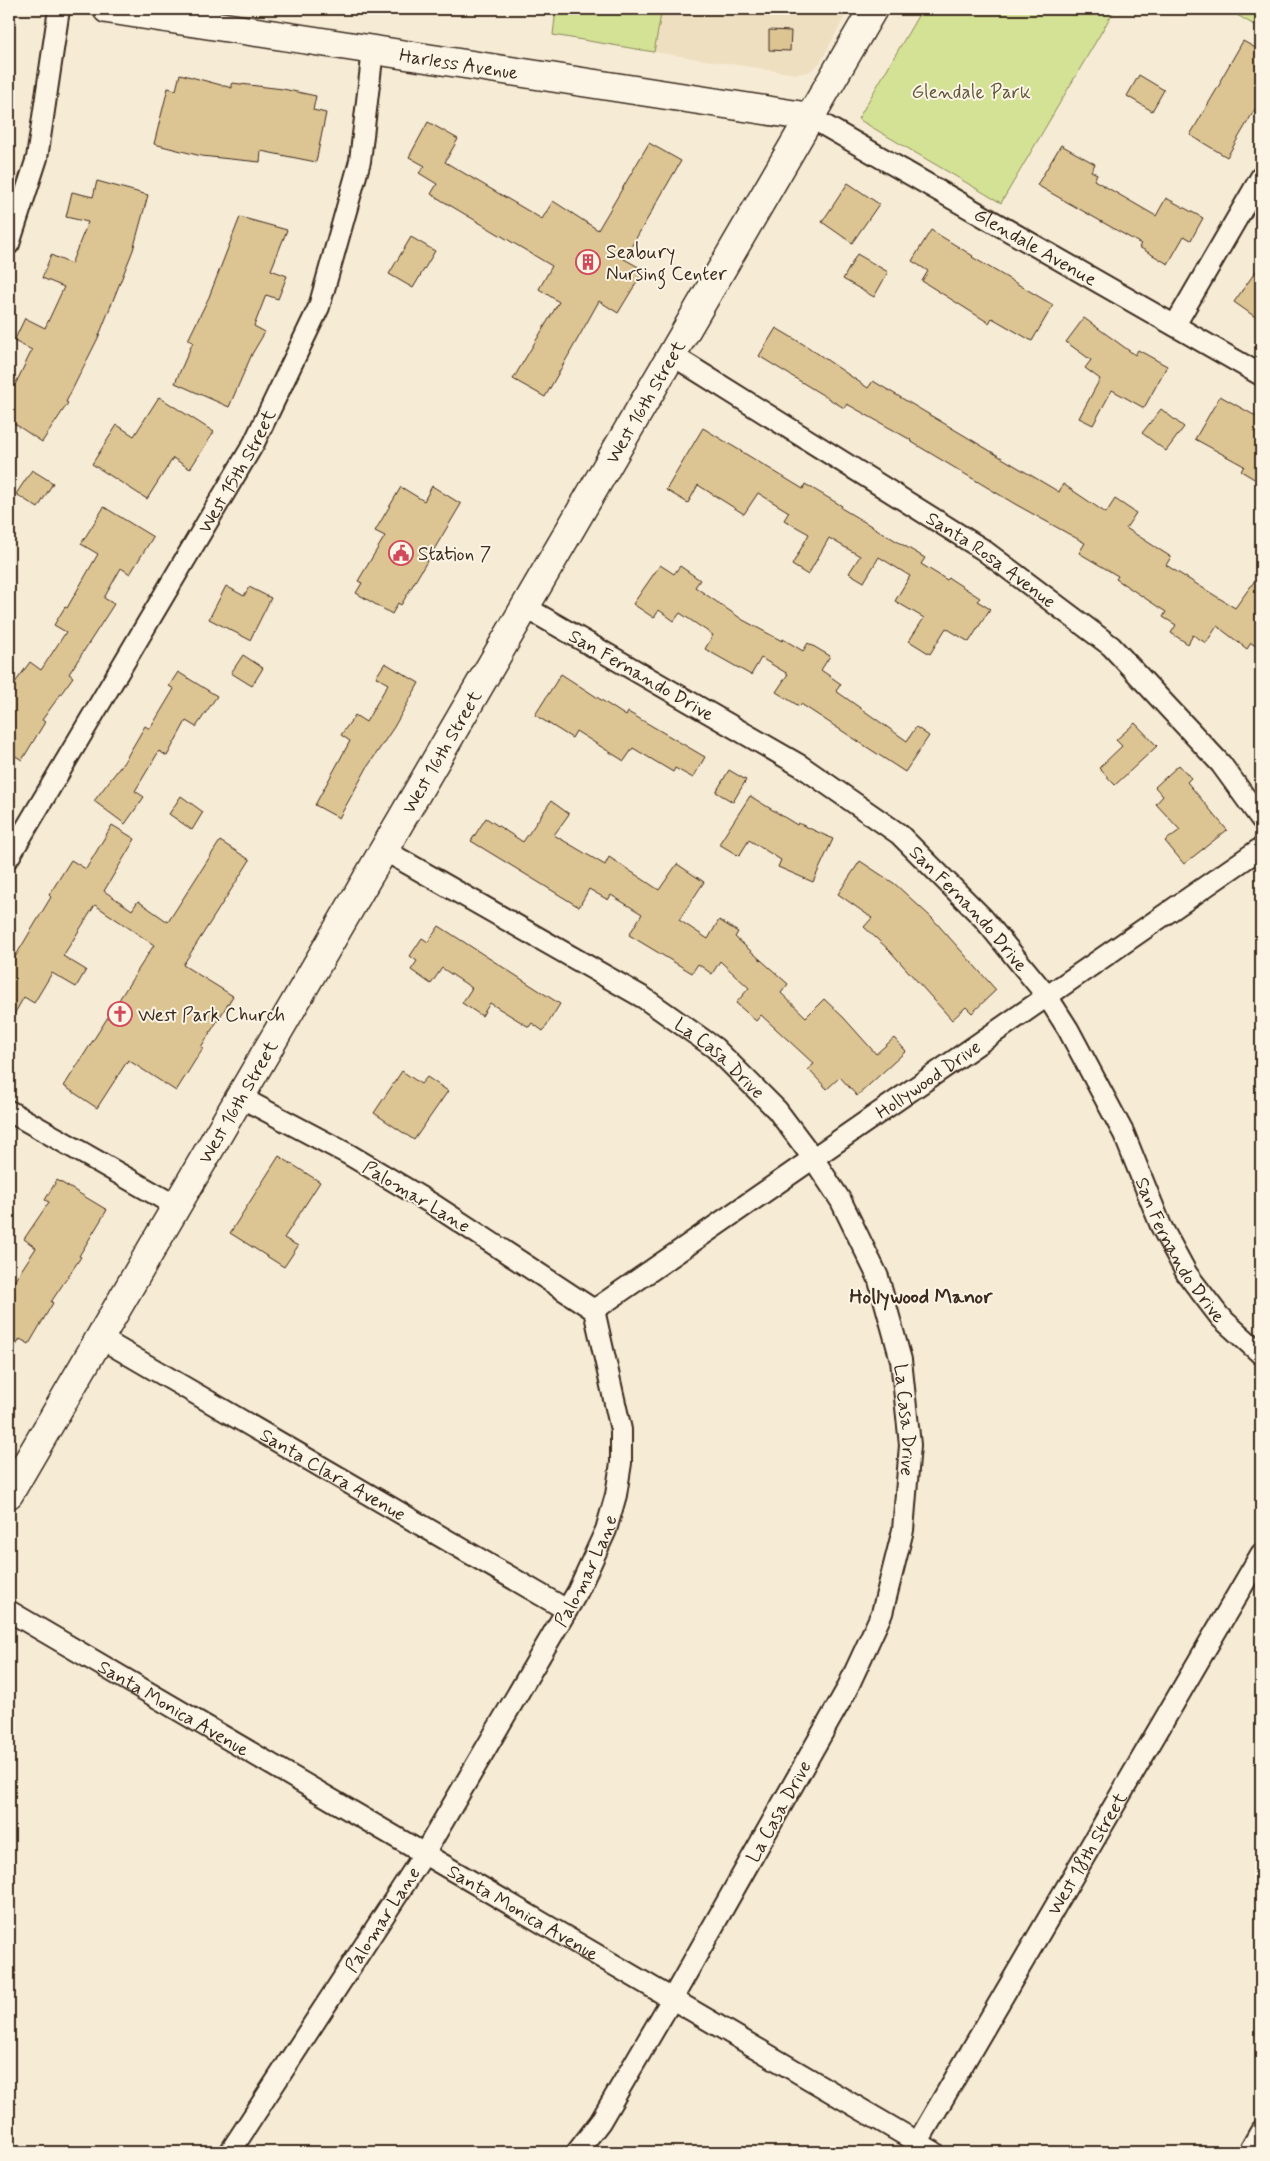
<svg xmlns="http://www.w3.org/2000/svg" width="1270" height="2161" viewBox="0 0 1270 2161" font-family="Mynerve,sans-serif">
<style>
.built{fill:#eedfc1}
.green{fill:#d4e295;stroke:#88865a}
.building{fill:#ddc493;stroke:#3b2a1e}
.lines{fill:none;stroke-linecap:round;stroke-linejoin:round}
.street-casing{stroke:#3b2a1e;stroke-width:24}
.secondary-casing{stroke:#3b2a1e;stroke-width:31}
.street{stroke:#fcf5e5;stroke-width:20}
.secondary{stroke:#fcf5e5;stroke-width:28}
.labels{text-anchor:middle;stroke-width:4;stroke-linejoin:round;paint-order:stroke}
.street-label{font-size:19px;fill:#3b2a1e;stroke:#fcf5e5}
.park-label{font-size:19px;fill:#61583c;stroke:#fcf5e5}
.poi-label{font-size:19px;fill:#3b2a1e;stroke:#fcf5e5;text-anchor:start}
.neighbourhood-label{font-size:20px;font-weight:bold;fill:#3b2a1e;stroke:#fcf5e5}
</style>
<rect width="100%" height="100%" fill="#f6ebd5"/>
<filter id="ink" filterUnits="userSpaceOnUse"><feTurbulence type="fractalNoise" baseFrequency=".02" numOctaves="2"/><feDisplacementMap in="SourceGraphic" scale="10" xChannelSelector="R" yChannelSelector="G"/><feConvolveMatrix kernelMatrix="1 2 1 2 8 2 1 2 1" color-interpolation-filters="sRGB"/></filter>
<g filter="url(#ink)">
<polygon class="built" points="662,9 849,9 820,63 809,72 795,74 654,52"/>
<g class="green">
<polygon points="556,9 662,9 654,52 553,35"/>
<polygon points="922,9 1115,9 1001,203 858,119"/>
<polygon points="1227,9 1261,9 1261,29"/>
</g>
<g class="building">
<polygon points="769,30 791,31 790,51 769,50"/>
<polygon points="1243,41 1261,51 1261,99 1227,157 1190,135 1221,82 1220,81"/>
<polygon points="180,74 232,88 232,83 283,89 316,96 313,110 326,113 316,162 261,151 260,162 201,156 154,144 168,88 176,90"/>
<polygon points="1139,75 1164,90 1152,111 1127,96"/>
<polygon points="428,122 458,139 445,162 542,219 553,201 598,230 649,143 681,161 624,259 644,270 618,313 599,301 545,397 513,379 559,302 539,289 552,266 431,194 437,184 419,173 425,166 409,157"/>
<polygon points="1061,145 1095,164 1091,171 1097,174 1094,180 1156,216 1166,198 1203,218 1191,240 1184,236 1168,264 1139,247 1141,244 1037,185"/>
<polygon points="97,181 148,195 133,250 98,338 66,402 68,403 42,442 9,420 9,384 14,387 32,350 14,341 25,318 45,328 64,287 42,278 51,255 71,264 88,222 66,217 72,192 93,197"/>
<polygon points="848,183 879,204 852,243 822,222"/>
<polygon points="240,217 287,230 271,270 287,276 278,299 266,295 254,326 265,332 252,354 229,407 175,383 193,342 188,340 209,297"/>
<polygon points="931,230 973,256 972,257 1053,305 1032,341 992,318 989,323 922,281 928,271 912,261"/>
<polygon points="411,237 435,251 413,288 389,274"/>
<polygon points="857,254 888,272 874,297 843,279"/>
<polygon points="1261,264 1261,321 1234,302"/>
<polygon points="1084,318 1135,355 1138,350 1167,366 1144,408 1112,390 1093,425 1079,418 1100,379 1085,368 1091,360 1066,342"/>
<polygon points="776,328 808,347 868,388 873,381 1059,492 1063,484 1106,513 1115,499 1136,513 1126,528 1171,557 1166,565 1235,608 1261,572 1261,649 1251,643 1247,649 1217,626 1206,643 1193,635 1188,644 1171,633 1176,625 1163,617 1166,612 1116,579 1118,576 1079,553 1085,543 1015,504 910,441 911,440 847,404 844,408 759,356"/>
<polygon points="1220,396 1261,419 1261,483 1241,471 1244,466 1195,439"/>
<polygon points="159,397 214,432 190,469 173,458 147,499 92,464 117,425 134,436"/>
<polygon points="1161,409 1184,427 1166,451 1142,433"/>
<polygon points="703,428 803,489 805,484 842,506 841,508 925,558 921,564 947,580 949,578 980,598 977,601 990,609 969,642 946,628 930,654 909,641 924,618 895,601 910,576 879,557 864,582 849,573 860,556 829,538 808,575 792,565 809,534 784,520 789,512 758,493 744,514 698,485 688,503 666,490"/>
<polygon points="32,470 53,483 38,508 16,494"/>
<polygon points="432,486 461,504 401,605 398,603 392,614 356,593 362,583 358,581 385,536 375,531 401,487 424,501"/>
<polygon points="104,507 153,537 130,574 121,568 104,598 114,604 69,674 73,677 42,720 45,722 22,760 9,752 9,691 30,662 41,670 66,632 54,625 65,607 67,608 98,554 81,544"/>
<polygon points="660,565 674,574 680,566 700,580 695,587 743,620 782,641 783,639 803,651 808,643 830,656 821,670 841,684 836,691 907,741 916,727 929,736 905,772 801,704 799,706 776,692 788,674 761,658 751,675 705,649 713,635 680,613 674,621 659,610 654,618 633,604"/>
<polygon points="226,586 244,596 249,587 271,598 250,640 209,619"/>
<polygon points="243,655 263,668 252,686 231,673"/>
<polygon points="385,663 419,683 394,727 368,766 339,818 315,805 350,741 341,735 355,715 366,722 388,684 376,677"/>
<polygon points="178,672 217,696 196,727 186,721 167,756 159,751 135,791 144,797 125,824 94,801 124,762 145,726 150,729 174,689 169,686"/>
<polygon points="561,674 626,716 628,712 705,757 693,778 675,768 673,772 633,748 624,761 576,731 572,738 535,715"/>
<polygon points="1135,723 1157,746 1115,785 1099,768 1122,746 1116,740"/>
<polygon points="1179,765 1191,778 1187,782 1227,830 1184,864 1165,841 1180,830 1156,804 1163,796 1155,787"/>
<polygon points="729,770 746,780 733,802 716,792"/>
<polygon points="181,796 203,812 192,830 169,814"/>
<polygon points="750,796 797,825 798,823 833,839 813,882 778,867 781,860 749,840 739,856 719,844"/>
<polygon points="551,801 569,814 554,835 605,865 609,857 659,890 677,864 704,882 679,920 708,939 719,920 738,932 735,937 788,984 781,993 806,1017 824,999 844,1018 876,1054 894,1038 906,1051 857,1096 840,1077 827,1089 808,1069 814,1064 761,1015 756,1021 736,1003 749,988 720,961 712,974 698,964 692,973 629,935 642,914 611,895 608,900 589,889 579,907 471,841 486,818 523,842"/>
<polygon points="112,825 135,839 104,891 132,910 138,901 168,922 220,841 250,860 183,965 233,996 201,1047 203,1048 176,1091 128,1060 97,1108 64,1086 154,945 95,905 63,956 86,970 76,987 52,973 34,1003 24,997 9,1023 9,967 51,897 49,895 71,860 86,869"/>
<polygon points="860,861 895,884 932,918 996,990 972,1013 966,1007 952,1020 889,950 864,927 872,918 838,894"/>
<polygon points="439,926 560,1004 543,1031 532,1023 529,1027 490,1003 482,1016 462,1003 472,988 442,968 431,984 411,970 417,961 410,956 422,938 428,942"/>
<polygon points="402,1071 421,1084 427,1077 448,1091 414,1140 374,1113"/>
<polygon points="279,1156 320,1182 284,1238 298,1246 284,1267 230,1233"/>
<polygon points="57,1180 107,1210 79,1256 81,1257 51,1302 53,1303 29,1344 20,1339 9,1357 9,1289 36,1248 24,1239 49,1202 45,1200"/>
</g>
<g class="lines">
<defs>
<g id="street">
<path id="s1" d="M 810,117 L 1261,375"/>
<polyline points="9,244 37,158 59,9"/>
<polyline points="1175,325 1261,177"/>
<path id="s2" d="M 672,355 L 982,549 L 1111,646 L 1221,764 L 1261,819"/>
<path id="s3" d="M 525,607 L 801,766 L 899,834 L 983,918 L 1047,996 L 1068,1029 L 1124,1134 L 1161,1226 L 1187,1274 L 1220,1317 L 1261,1354"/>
<path id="s4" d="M 384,850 L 644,998 L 715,1048 L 777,1110 L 813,1158 L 841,1201 L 878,1277 L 901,1360 L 910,1445 L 903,1530 L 882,1613 L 846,1691 L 672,1999 L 600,2122 L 577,2152"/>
<path id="s5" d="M 9,857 L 254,443 L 319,307 L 360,161 L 373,50"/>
<polyline points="9,1111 176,1206"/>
<path id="s6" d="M 594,1310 L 1261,848"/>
<path id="s7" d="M 100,1338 L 567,1610"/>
<path id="s8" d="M 9,1611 L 934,2152"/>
<path id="s9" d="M 230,2152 L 424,1854 L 578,1591 L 606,1530 L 616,1495 L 621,1463 L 621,1430 L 594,1310 L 434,1205 L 348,1154 L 240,1097"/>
<path id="s10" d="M 912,2152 L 1261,1554"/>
<polyline points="1249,2152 1261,2131"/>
</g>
<g id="secondary">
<path id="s11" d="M 107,9 L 810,117"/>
<path id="s12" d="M 9,1494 L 873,9"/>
</g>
</defs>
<use href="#street" class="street-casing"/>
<use href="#secondary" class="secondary-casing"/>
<use href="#street" class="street"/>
<use href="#secondary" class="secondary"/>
</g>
</g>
<defs>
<symbol id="building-ring" viewBox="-11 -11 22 22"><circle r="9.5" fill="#fcf5e5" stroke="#d1495b" stroke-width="1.5"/><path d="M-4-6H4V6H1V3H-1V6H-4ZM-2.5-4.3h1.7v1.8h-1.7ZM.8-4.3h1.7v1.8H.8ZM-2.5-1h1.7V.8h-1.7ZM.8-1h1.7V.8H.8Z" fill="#d1495b"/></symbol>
<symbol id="civic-ring" viewBox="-11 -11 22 22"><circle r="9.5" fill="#fcf5e5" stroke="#d1495b" stroke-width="1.5"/><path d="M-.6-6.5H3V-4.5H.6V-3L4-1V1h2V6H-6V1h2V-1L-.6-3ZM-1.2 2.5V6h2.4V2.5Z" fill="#d1495b"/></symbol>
<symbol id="church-ring" viewBox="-11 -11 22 22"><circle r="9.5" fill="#fcf5e5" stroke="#d1495b" stroke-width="1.5"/><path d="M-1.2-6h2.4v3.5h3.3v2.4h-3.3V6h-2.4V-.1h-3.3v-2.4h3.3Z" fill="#d1495b"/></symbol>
</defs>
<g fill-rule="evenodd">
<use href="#building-ring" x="574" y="248" width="28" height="28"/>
<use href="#civic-ring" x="387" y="539" width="28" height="28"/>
<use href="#church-ring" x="106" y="1000" width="28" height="28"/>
</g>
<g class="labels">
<g class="street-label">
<text dy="7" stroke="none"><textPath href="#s11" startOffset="356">Harless Avenue</textPath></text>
<text dy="7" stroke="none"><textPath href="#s1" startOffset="260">Glendale Avenue</textPath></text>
<text dy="7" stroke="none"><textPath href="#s12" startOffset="1264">West 16th Street</textPath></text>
<text dy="7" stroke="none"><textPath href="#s5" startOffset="448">West 15th Street</textPath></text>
<text dy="7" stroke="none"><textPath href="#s2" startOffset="379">Santa Rosa Avenue</textPath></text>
<text dy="7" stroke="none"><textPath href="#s3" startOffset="135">San Fernando Drive</textPath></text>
<text dy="7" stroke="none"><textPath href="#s12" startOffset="859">West 16th Street</textPath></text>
<text dy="7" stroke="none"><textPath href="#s3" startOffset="540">San Fernando Drive</textPath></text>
<text dy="7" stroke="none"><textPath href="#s4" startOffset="396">La Casa Drive</textPath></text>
<text dy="7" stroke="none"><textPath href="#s6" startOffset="406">Hollywood Drive</textPath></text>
<text dy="7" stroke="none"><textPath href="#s12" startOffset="454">West 16th Street</textPath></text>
<text transform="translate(417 1196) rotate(31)" y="7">Palomar Lane</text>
<text dy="7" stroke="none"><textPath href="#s3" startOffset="945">San Fernando Drive</textPath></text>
<text dy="7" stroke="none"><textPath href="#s4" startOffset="816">La Casa Drive</textPath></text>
<text dy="7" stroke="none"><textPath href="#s7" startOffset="270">Santa Clara Avenue</textPath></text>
<text dy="7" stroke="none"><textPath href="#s9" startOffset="682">Palomar Lane</textPath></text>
<text dy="7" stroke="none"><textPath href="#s8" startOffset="191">Santa Monica Avenue</textPath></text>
<text transform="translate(778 1811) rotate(-61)" y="7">La Casa Drive</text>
<text dy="7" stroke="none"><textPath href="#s10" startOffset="346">West 18th Street</textPath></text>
<text dy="7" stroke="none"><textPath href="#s8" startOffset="596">Santa Monica Avenue</textPath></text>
<text dy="7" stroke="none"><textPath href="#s9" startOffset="278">Palomar Lane</textPath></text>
</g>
<g class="park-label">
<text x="971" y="98">Glendale Park</text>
</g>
<g class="poi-label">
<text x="606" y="258">Seabury<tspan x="606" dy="22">Nursing Center</tspan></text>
<text x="418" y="560">Station 7</text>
<text x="138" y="1021">West Park Church</text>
</g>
<g class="neighbourhood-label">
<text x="921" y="1303">Hollywood Manor</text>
</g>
</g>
<rect width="1270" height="2161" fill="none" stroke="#fcf5e5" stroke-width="30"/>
<rect x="15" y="15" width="1240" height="2131" fill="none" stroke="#3b2a1e" stroke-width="2" filter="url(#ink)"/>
</svg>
